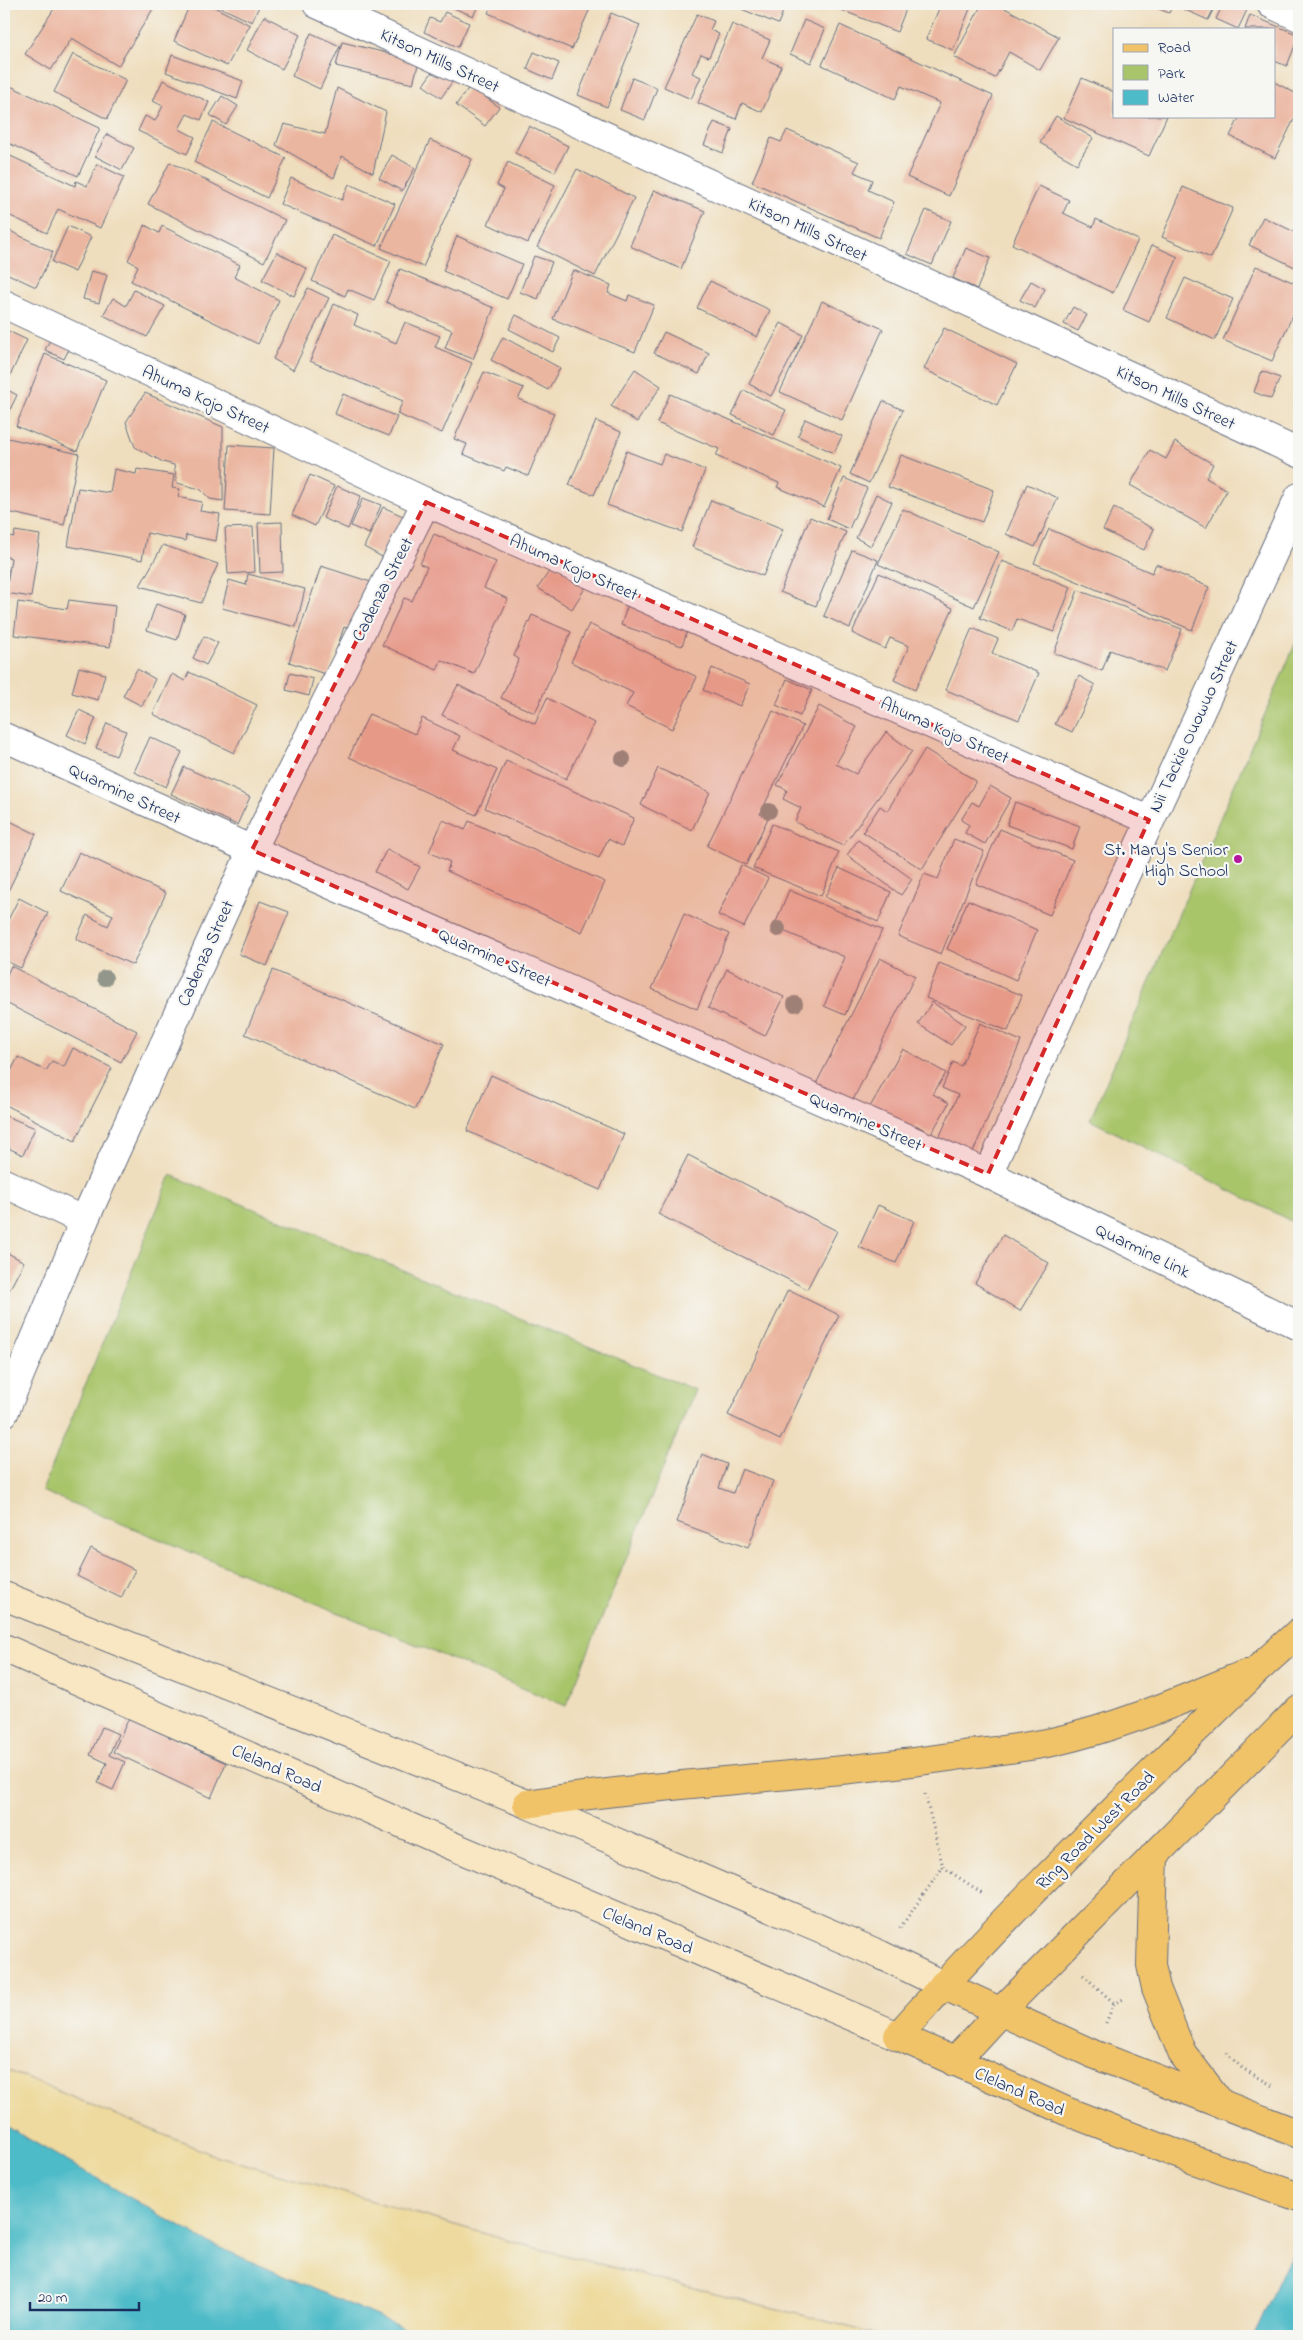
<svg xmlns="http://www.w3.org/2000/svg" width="1303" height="2340" viewBox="0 0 1303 2340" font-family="'Indie Flower',sans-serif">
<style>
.green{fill:#a9c56b;stroke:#627a64}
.sand{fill:#eeda9e;stroke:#84847e}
.water{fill:#4ebbc8;stroke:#347593}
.building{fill:#ebb6a0}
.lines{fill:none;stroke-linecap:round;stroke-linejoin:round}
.minor-casing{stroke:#656c7f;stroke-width:30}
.secondary-casing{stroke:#656c7f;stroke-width:30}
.primary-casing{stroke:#656c7f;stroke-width:30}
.path{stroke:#656c7f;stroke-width:3;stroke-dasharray:1 4;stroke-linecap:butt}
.minor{stroke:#fff;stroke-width:28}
.secondary{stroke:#f9e7c3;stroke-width:28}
.primary{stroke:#f1c369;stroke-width:28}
.tree{fill:#92968b}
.marked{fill:#d62828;fill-opacity:0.2;stroke:#d62828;stroke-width:4;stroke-dasharray:10 6;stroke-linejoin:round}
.poi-dot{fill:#b5179e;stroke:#f6f6f2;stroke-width:2}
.labels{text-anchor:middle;stroke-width:4.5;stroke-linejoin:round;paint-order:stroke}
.street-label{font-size:18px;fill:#1b2f5e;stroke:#f6f6f2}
.poi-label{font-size:18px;fill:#1b2f5e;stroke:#f6f6f2;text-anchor:end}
</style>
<rect width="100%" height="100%" fill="#f6f6f2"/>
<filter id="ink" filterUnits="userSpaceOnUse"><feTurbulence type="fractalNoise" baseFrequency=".02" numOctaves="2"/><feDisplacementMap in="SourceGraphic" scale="10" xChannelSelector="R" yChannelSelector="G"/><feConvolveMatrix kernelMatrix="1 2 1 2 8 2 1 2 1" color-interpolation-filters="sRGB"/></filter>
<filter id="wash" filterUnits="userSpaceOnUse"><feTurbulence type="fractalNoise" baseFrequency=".0096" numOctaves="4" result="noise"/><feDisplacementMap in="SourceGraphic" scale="20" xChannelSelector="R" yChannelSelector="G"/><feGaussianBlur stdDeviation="1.12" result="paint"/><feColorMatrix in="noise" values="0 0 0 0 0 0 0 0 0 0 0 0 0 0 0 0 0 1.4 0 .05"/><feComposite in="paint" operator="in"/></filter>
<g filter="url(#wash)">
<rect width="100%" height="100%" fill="#efdebd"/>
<g class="green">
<polygon points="1299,635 1299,1225 1090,1120"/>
<polygon points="171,1175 695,1390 566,1706 42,1491"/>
</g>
<polygon class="sand" points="4,2069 211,2154 520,2244 885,2336 422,2336 209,2243 4,2125"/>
<g class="water">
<polygon points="4,2125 209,2243 422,2336 4,2336"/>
<polygon points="1299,2237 1299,2336 1254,2336"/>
</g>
<g id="blocks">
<g class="building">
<polygon points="57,4 156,4 118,66 72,38 51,70 25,54"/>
<polygon points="190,4 208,4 250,25 227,66 174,41"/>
<polygon points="213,4 260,4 252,22"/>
<polygon points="444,4 479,4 473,16"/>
<polygon points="492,4 592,4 572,49 488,13"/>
<polygon points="729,4 786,4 778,24"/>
<polygon points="826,4 908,4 897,32"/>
<polygon points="941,4 972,4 953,50 926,39"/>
<polygon points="982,4 997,4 1059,37 1040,70 1009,52 995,78 954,57"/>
<polygon points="1147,4 1173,4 1169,13"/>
<polygon points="1183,4 1216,4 1208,20 1181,8"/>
<polygon points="1223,4 1233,4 1247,10 1238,29 1216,19"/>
<polygon points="445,12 469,23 458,47 424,32 430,18 440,22"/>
<polygon points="611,13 640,25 607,107 578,95"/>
<polygon points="697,14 714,21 710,30 719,34 709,57 701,54 692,73 701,77 691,99 664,87"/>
<polygon points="1250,15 1299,35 1287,66 1274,61 1274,29 1245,29"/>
<polygon points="264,16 300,35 282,69 247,50"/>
<polygon points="804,20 825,29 811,63 790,54"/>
<polygon points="732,24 770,40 762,58 781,66 762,112 742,103 736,119 698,103"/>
<polygon points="840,25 993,96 949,196 907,177 940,103 901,86 895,99 822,65"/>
<polygon points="311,33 340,46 320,89 292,76"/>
<polygon points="342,42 419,61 413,84 336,66"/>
<polygon points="534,52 559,63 552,80 527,69"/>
<polygon points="73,54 126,80 107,119 54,92"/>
<polygon points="172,55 243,81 237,99 166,72"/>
<polygon points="436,67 454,79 441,98 423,85"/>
<polygon points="632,78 657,88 645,120 620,110"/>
<polygon points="1082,78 1114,92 1114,116 1167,116 1149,156 1064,118"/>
<polygon points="163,80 209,102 201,120 187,114 179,129 195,137 187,154 138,131 145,116 155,121 163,106 153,101"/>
<polygon points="1274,82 1299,95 1299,109 1275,158 1230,136 1240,116 1274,116"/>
<polygon points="4,83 100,128 78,176 4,141"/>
<polygon points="470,86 499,107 485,126 456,105"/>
<polygon points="337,88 386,112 373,173 342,156 334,178 276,145 284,124 325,134"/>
<polygon points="222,96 238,106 226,125 210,115"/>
<polygon points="1056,116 1093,138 1077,164 1040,143"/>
<polygon points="213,122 286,158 267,198 194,162"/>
<polygon points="714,122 732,129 723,153 704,145"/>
<polygon points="529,126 568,146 555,172 515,153"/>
<polygon points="787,130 859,162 854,172 872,180 868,190 894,202 879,238 752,182 771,138 781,142"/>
<polygon points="107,134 134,148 122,170 95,156"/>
<polygon points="430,140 472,159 423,267 381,248"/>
<polygon points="4,153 75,186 76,181 87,186 97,164 124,177 100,228 58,209 47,233 4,213"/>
<polygon points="392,155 415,168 402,191 379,178"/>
<polygon points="170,162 285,220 264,262 148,204"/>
<polygon points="508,162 555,185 528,243 488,224 504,189 497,185"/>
<polygon points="577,169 634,198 595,276 537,247"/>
<polygon points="291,178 342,200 349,184 395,204 377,246 280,204"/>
<polygon points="1039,186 1069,200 1063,213 1093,227 1096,219 1138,240 1113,293 1012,244"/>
<polygon points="1183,187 1233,208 1211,258 1162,237"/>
<polygon points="654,190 705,211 681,269 630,246"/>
<polygon points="926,210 951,221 932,265 907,254"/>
<polygon points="1263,217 1299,234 1299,269 1249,245"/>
<polygon points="145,225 159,233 162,226 240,265 234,277 279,300 258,344 131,281 138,266 128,260"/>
<polygon points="68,226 91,237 75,272 52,262"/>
<polygon points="4,228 53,252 36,287 4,272"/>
<polygon points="332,235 391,261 374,300 348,289 345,296 312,281"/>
<polygon points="457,236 522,264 507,299 443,271"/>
<polygon points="1152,245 1178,257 1149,322 1123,310"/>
<polygon points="966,248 990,258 977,289 953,278"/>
<polygon points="277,252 307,269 294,296 262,280"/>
<polygon points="534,256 552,262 538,299 520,292"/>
<polygon points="1256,266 1299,285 1299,301 1272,361 1223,340"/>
<polygon points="400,269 494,308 473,359 445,348 452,330 386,302"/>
<polygon points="573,270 611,285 608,293 627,301 629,295 654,305 635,352 553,319"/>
<polygon points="91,271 107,275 99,303 83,299"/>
<polygon points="1185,278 1233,299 1215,340 1167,318"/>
<polygon points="710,281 770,310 757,337 697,308"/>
<polygon points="1031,281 1045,289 1035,308 1020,300"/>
<polygon points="308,288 329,298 293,370 273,359"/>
<polygon points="134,290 165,306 147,337 103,315 113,298 126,306"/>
<polygon points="822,301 883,329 842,420 780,392"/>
<polygon points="334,304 358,315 354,325 396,343 405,322 440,336 435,347 472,363 442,433 397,414 403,401 310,361"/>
<polygon points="1073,307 1087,315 1078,331 1064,324"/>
<polygon points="516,315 560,338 553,352 509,329"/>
<polygon points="781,323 803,335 771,396 749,384"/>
<polygon points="944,328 1017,364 997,405 924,369"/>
<polygon points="4,329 27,340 8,380 4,378"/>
<polygon points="54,332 73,341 64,359 45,350"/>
<polygon points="664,332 709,353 699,374 654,353"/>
<polygon points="503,337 560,368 548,390 491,360"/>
<polygon points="45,354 106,380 77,451 16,426"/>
<polygon points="635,369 661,386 637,422 611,406"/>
<polygon points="1262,371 1280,378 1271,399 1254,392"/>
<polygon points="484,372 524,388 518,399 554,413 528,476 506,467 504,471 463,454 467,444 454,439"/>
<polygon points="4,388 17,395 6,418 4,417"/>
<polygon points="744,390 786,410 774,435 732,415"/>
<polygon points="145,393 223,427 223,501 210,499 200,489 177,483 174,465 163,462 135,447 126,422"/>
<polygon points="343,394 397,417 389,436 335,414"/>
<polygon points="670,394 841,468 824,507 777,487 779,483 716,456 719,449 657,423"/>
<polygon points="883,401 903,410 869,483 850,474"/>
<polygon points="805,419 842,436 834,453 798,436"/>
<polygon points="596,421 621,432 594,495 569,485"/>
<polygon points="8,438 79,454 64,525 4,511 4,456"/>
<polygon points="1175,442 1213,464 1206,478 1227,490 1206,528 1130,485 1150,450 1166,459"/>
<polygon points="229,445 274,448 270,514 225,511"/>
<polygon points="626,451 660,464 664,454 705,470 682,532 607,505"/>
<polygon points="901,455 994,490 982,522 888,487"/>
<polygon points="114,469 136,474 137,469 174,475 172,488 180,489 178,497 202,502 200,511 220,514 216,541 186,535 185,541 147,533 142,560 68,546 78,488 110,493"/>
<polygon points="310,475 334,486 315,526 292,515"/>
<polygon points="844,478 867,488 849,529 827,519"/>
<polygon points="1027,484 1058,498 1035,547 1006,534"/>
<polygon points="337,486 361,496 348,529 323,518"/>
<polygon points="876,494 892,502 871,546 856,538"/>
<polygon points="363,498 381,505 369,534 351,526"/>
<polygon points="711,500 783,529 763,576 692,547"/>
<polygon points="383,507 405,517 386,559 364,547"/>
<polygon points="1114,508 1154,529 1144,550 1103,530"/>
<polygon points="903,509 999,552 974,607 878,564"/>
<polygon points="810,517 846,532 816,606 780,592"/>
<polygon points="282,522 283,572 260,573 258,523"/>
<polygon points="253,527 255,572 228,574 225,528"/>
<polygon points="1049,529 1152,573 1156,564 1209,587 1192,630 1034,563"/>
<polygon points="15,531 40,535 31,597 6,593 11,558 4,556 4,535 14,537"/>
<polygon points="434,534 496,562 484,588 508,599 474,674 441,660 437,670 382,645 404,598 412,601 427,567 420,564"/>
<polygon points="163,545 218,564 201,603 140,586"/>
<polygon points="852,550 878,560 850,628 824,616"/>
<polygon points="1002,561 1071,587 1054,632 1017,619 1012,631 980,618"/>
<polygon points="554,564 587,585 572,609 538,588"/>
<polygon points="321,566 374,583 358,632 344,627 328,675 289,662"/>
<polygon points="4,569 8,569 5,585 4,585"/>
<polygon points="879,573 953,608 915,690 894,680 909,646 890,638 885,649 852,633"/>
<polygon points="248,574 305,589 296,627 222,608 229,580 246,585"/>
<polygon points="1078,590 1182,629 1165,671 1110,650 1102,671 1054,653"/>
<polygon points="69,600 115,606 110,647 14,635 18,602 67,609"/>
<polygon points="156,604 185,614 177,640 147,630"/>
<polygon points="628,604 689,626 682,646 621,625"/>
<polygon points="532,615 571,632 535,713 501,698 519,659 514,656"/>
<polygon points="589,624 697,677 672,729 626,706 633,693 571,662"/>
<polygon points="972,628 998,639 992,653 1039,673 1019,720 946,690"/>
<polygon points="204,636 218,643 206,665 193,658"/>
<polygon points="79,667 105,674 98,700 72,693"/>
<polygon points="712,668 750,684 740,706 703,690"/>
<polygon points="137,669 155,679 142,706 123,696"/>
<polygon points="189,672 257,705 234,753 153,714 172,674 185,681"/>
<polygon points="290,673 313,679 309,696 286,690"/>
<polygon points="1079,676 1095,685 1072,732 1055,724"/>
<polygon points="787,679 812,690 800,716 776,705"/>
<polygon points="458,685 535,724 547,698 594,723 566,779 442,715"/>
<polygon points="819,706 857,727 836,764 856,774 886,732 912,751 843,846 795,822 801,808 783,799 787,790 777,785"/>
<polygon points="79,710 96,718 85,744 67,735"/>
<polygon points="773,711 803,726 760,814 768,818 746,865 707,846"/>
<polygon points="369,714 415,734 422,718 460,736 453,750 497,770 476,815 349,757"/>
<polygon points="107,723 126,731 116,756 96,748"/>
<polygon points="150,737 182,752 166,787 134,772"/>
<polygon points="925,749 976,781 922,869 863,832 880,806 887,811"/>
<polygon points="506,761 634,818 622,846 608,839 599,858 485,808"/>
<polygon points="184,767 250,797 237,825 171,794"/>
<polygon points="658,768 710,792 692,830 641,805"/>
<polygon points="990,786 1011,798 985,844 965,833 969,825 961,820 972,802 979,806"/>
<polygon points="1015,802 1080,826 1072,849 1007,825"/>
<polygon points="4,818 36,834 7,893 4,891"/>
<polygon points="443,820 465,830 469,821 605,882 582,932 447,871 450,862 429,852"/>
<polygon points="772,824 839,852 821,896 753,868"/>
<polygon points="1000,829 1073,860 1050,915 976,884"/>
<polygon points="954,839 984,851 941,954 898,936 924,874 938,879"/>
<polygon points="858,840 912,879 901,895 847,855"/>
<polygon points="387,849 420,867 408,889 375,872"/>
<polygon points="79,852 166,893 133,965 76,939 87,915 108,926 113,915 61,891"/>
<polygon points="741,865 768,878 744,927 718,915"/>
<polygon points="839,868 891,892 878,922 825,897"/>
<polygon points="789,890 882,930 845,1015 824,1006 845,957 774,927"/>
<polygon points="19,898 48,913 21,968 4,960 4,928"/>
<polygon points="968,900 1037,930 1016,980 947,949"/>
<polygon points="260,901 289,912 267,966 239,954"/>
<polygon points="684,914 729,934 697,1009 652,989"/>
<polygon points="880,958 915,976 851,1104 815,1086"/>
<polygon points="939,963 1022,995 1008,1031 926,998"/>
<polygon points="11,966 137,1031 121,1062 4,1002 4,981"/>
<polygon points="727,969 784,997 765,1036 708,1008"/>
<polygon points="273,970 444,1044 415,1109 245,1034"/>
<polygon points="932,1002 965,1025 951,1045 918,1024"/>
<polygon points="980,1023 1021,1041 973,1152 939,1138 958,1095 942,1088 953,1062 961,1066"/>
<polygon points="73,1048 112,1068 75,1141 4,1104 4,1085 18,1057 46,1071 52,1061 64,1067"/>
<polygon points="903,1049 946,1073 933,1094 949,1103 931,1134 916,1125 908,1138 866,1114"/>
<polygon points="491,1075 624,1134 600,1190 467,1131"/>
<polygon points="4,1115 35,1128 23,1155 4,1146"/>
<polygon points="688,1155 837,1231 807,1289 658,1214"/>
<polygon points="878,1205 914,1221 896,1263 859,1247"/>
<polygon points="1003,1235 1049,1263 1020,1311 975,1283"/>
<polygon points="4,1251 24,1262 4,1300"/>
<polygon points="788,1290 839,1315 780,1440 728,1415"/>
<polygon points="702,1454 727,1464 719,1488 733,1493 742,1469 773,1481 748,1548 677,1522"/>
<polygon points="91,1548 135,1570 121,1598 77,1576"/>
<polygon points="129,1718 226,1763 211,1798 113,1752"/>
<polygon points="102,1727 118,1734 109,1755 125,1762 113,1790 98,1783 107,1763 90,1755"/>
</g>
</g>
</g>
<g filter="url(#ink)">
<use href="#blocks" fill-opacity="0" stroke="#656c7f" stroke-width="1"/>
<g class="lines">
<defs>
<g id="minor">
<polyline points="317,4 1299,453"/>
<polyline points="1271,4 1299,17"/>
<polyline points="4,304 426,502 1149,820"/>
<polyline points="4,737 252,850 988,1174 1299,1326"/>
<polyline points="988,1174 1299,497"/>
<polyline points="4,1183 84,1221"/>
<polyline points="4,1413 84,1221 252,850 426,502"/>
</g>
<g id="secondary">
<polyline points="4,1596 527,1804 881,1955 943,1985"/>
<polyline points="4,1648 448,1844 898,2036"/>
</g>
<g id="primary">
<path d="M 1299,1632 L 1258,1669 C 1136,1789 1011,1907 898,2036 L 1066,2111 L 1172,2152 L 1299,2197"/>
<path d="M 527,1804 C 671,1781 818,1777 963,1755 C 992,1751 1023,1748 1052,1742 C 1119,1727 1182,1700 1245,1674"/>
<polyline points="1154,1855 1151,1965 1156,1988 1182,2053 1222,2105"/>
<polyline points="943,1985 1093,2054 1299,2134"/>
<polyline points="954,2062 1000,2012 1299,1709"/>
</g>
</defs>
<use href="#minor" class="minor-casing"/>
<use href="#secondary" class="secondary-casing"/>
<use href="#primary" class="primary-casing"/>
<g class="path">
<polyline points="925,1794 943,1867 984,1894"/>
<polyline points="900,1928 943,1867"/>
<polyline points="1083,1975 1114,2003 1126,1998"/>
<polyline points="1106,2023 1114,2003"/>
<polyline points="1227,2053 1242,2068 1275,2087"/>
</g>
<use href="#minor" class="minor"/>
<use href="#secondary" class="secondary"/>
<use href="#primary" class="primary"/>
</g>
<g class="tree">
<circle cx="623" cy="759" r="8"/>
<circle cx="769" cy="811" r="8"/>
<circle cx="778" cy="929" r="8"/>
<circle cx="105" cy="978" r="8"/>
<circle cx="795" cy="1004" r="8"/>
</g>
</g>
<path class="marked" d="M 426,502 L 1149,820 L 988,1174 L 252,850 Z"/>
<circle class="poi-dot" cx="1238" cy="859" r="5"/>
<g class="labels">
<g class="street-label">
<text transform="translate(440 60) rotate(25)" y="6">Kitson Mills Street</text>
<text transform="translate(808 229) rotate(25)" y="6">Kitson Mills Street</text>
<text transform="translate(1176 397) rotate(25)" y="6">Kitson Mills Street</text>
<text transform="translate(206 399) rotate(25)" y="6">Ahuma Kojo Street</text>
<text transform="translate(574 567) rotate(24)" y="6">Ahuma Kojo Street</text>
<text transform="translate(382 589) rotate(-63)" y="6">Cadenza Street</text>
<text transform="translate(1193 726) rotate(-65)" y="6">Nii Tackie Ouowuo Street</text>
<text transform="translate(945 730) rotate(24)" y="6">Ahuma Kojo Street</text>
<text transform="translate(125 793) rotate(25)" y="6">Quarmine Street</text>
<text transform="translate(205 953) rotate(-66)" y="6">Cadenza Street</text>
<text transform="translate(495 957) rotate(24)" y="6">Quarmine Street</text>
<text transform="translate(866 1121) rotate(24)" y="6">Quarmine Street</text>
<text transform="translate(1143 1250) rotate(26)" y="6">Quarmine Link</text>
<text transform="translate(277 1768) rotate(24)" y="6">Cleland Road</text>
<text transform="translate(1095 1830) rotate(-45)" y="6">Ring Road West Road</text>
<text transform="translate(648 1930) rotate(23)" y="6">Cleland Road</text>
<text transform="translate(1020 2091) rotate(24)" y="6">Cleland Road</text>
</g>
<g class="poi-label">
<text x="1228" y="855">St. Mary's Senior<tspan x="1228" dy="21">High School</tspan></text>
</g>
</g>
<rect width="1303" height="2340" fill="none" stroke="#f6f6f2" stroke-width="20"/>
<rect x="1113" y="28" width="162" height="90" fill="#f6f6f2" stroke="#9ea6b7"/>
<rect x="1123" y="44" width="25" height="8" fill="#f1c369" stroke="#9ea6b7"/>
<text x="1158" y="52" font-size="15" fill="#1b2f5e">Road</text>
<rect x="1123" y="65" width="25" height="15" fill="#a9c56b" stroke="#9ea6b7"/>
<text x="1158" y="78" font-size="15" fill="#1b2f5e">Park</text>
<rect x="1123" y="90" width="25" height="15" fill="#4ebbc8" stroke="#9ea6b7"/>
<text x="1158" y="102" font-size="15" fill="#1b2f5e">Water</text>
<path d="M30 2302v8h109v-8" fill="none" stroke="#1b2f5e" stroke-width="2.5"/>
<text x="38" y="2302" font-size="15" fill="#1b2f5e" stroke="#f6f6f2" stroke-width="4" paint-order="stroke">20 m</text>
</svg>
